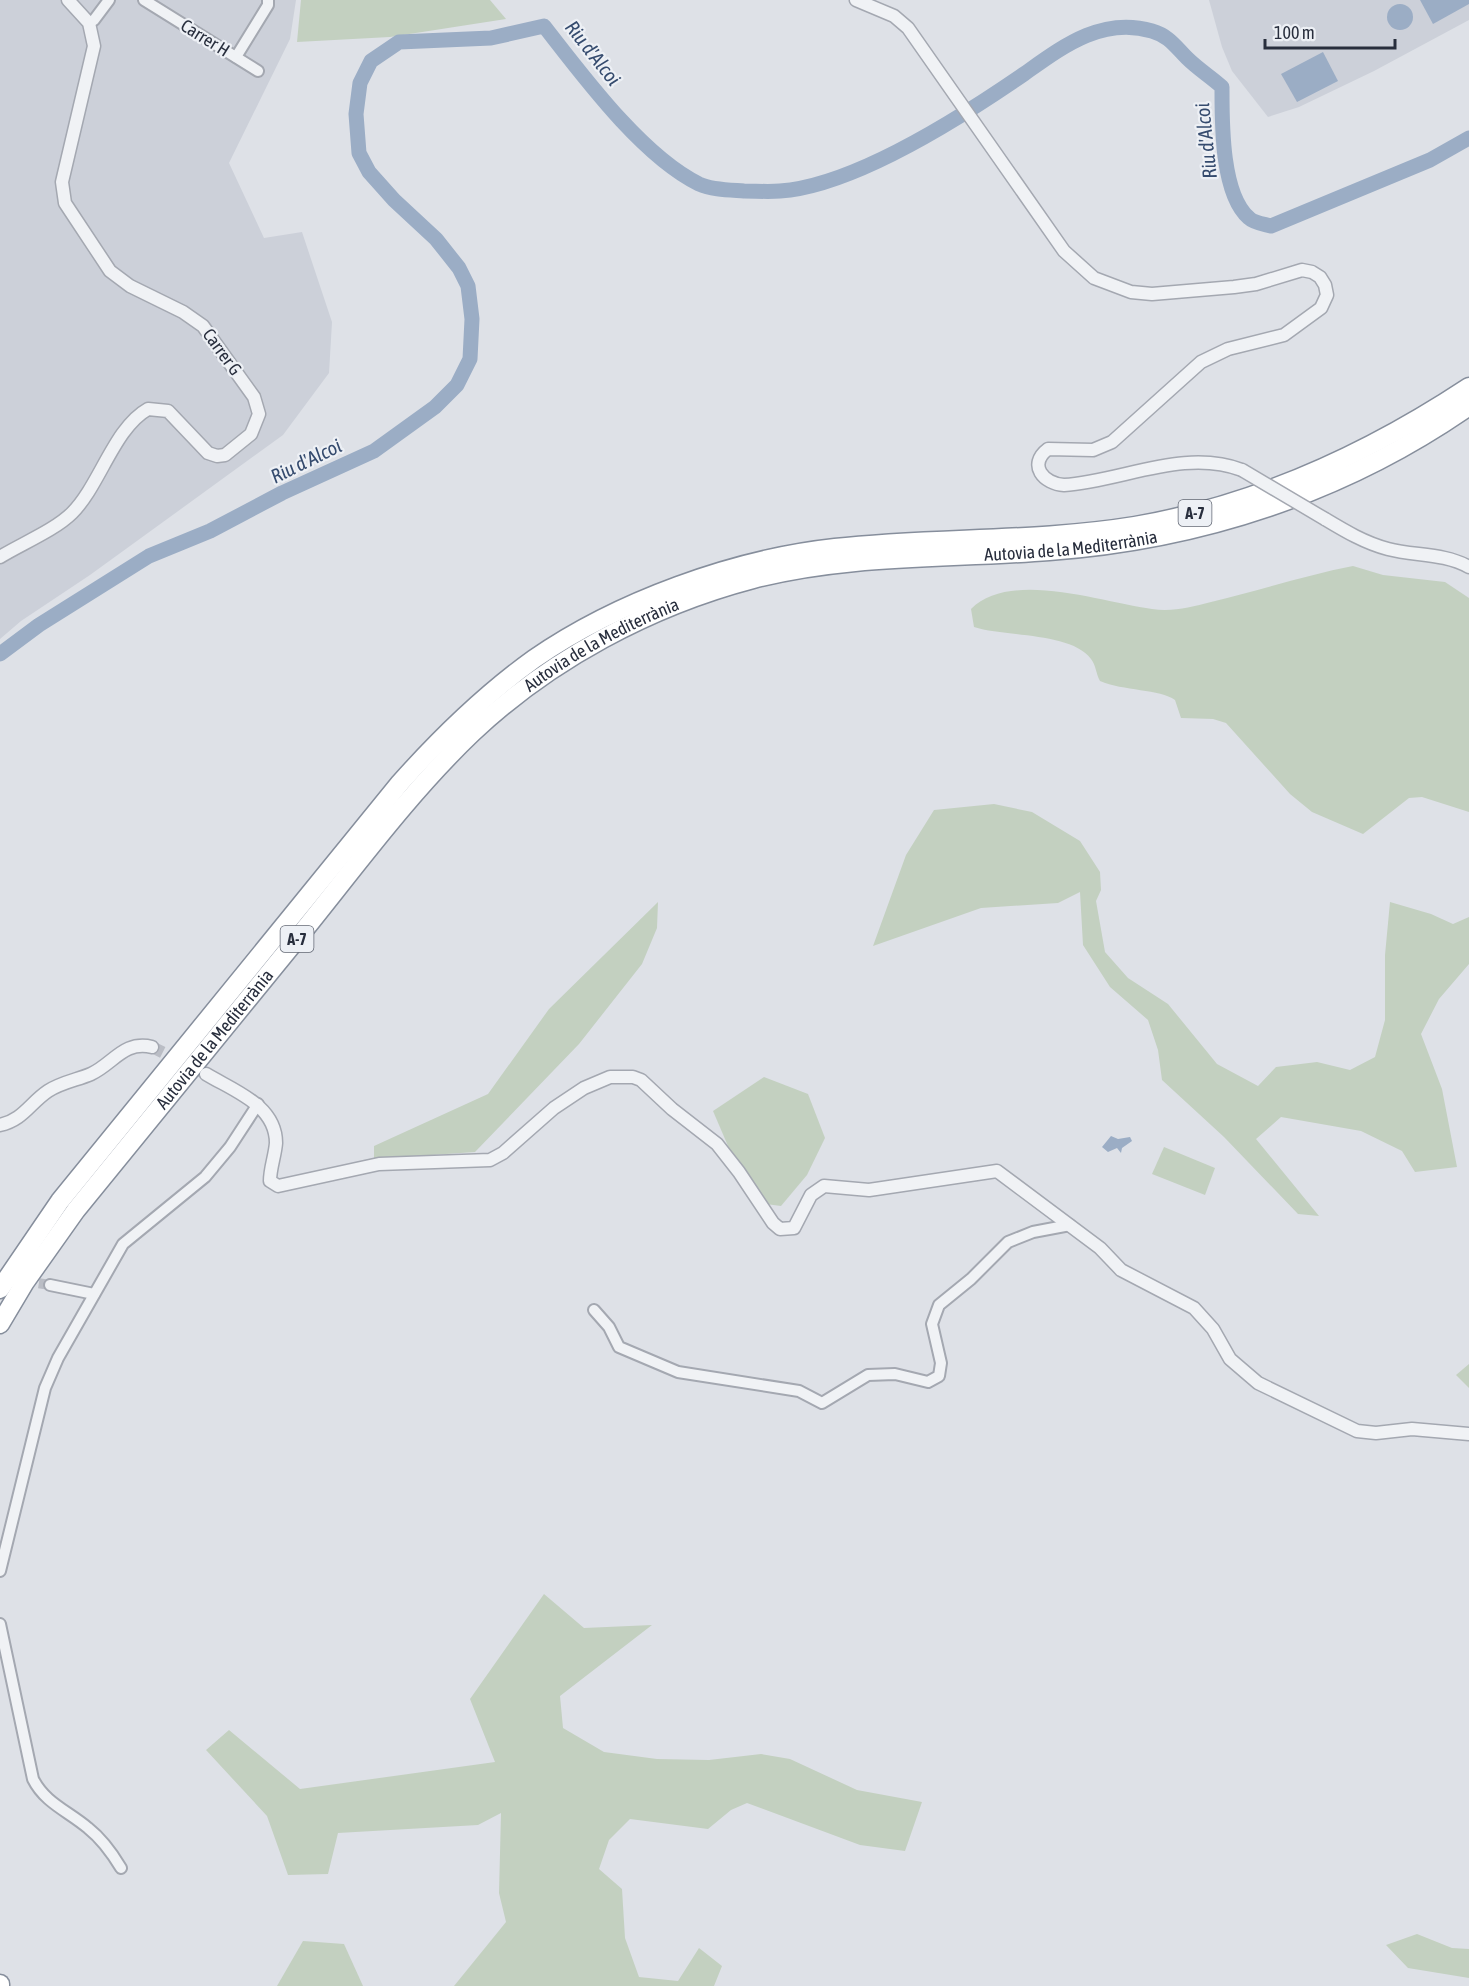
<svg xmlns="http://www.w3.org/2000/svg" width="1469" height="1986" viewBox="0 0 1469 1986" font-family="'Asap Condensed',sans-serif">
<style>
.built{fill:#ccd0d9}
.green{fill:#c3d0c0}
.water{fill:#9badc5}
.lines{fill:none;stroke-linecap:round;stroke-linejoin:round}
.river{stroke:#9badc5;stroke-width:15}
.minor-tunnel{stroke:#babdc5;stroke-width:10;stroke-dasharray:10 5;stroke-linecap:butt}
.tertiary-tunnel{stroke:#babdc5;stroke-width:12;stroke-dasharray:12 6;stroke-linecap:butt}
.minor-casing{stroke:#a4a8b1;stroke-width:14}
.tertiary-casing{stroke:#a4a8b1;stroke-width:15}
.motorway-casing{stroke:#868e9c;stroke-width:21}
.minor{stroke:#f0f2f5;stroke-width:10}
.tertiary{stroke:#f0f2f5;stroke-width:12}
.motorway{stroke:#fff;stroke-width:18}
.tertiary-bridge-casing{stroke:#a4a8b1;stroke-width:15;stroke-linecap:butt}
.tertiary-bridge{stroke:#f0f2f5;stroke-width:12}
.labels{text-anchor:middle;stroke-width:4.5;stroke-linejoin:round;paint-order:stroke}
.shield{fill:#edf0f5;stroke:#636874;stroke-width:1.5}
.shield-label{font-size:16px;font-weight:bold;fill:#282e3d}
.street-label{font-size:18px;fill:#282e3d;stroke:#edf0f5}
.water-label{font-size:20px;font-style:italic;fill:#354b6e;stroke:#edf0f5}
</style>
<rect width="100%" height="100%" fill="#dee1e7"/>
<g class="built">
<polygon points="0,0 296,0 290,39 229,163 264,238 302,232 332,322 329,373 283,435 90,575 21,621 0,639"/>
<polygon points="1209,0 1469,0 1469,20 1374,71 1299,107 1268,117 1232,71 1222,47"/>
</g>
<g class="green">
<polygon points="301,0 490,0 506,19 390,37 297,42"/>
<path d="M 1353,566 L 1383,575 L 1445,582 L 1469,598 L 1469,812 L 1422,797 L 1409,798 L 1363,834 L 1312,812 L 1290,794 L 1226,723 L 1213,719 L 1181,718 L 1175,700 C 1160,689 1123,691 1100,681 C 1096,674 1096,665 1091,659 C 1071,632 1005,637 974,627 L 971,609 C 1010,569 1104,603 1152,609 C 1173,612 1191,607 1211,602 C 1258,591 1306,575 1353,566 Z"/>
<polygon points="994,804 1032,812 1080,841 1100,872 1101,890 1096,901 1105,952 1128,978 1168,1004 1217,1064 1258,1086 1276,1067 1317,1062 1350,1070 1375,1057 1385,1020 1385,955 1390,902 1431,914 1453,924 1469,917 1469,964 1439,999 1421,1034 1442,1089 1457,1167 1415,1172 1402,1151 1361,1131 1281,1117 1256,1139 1319,1216 1298,1214 1224,1137 1162,1080 1158,1050 1148,1020 1110,987 1083,945 1080,892 1058,903 981,908 873,946 906,855 934,810"/>
<polygon points="658,902 657,928 642,964 579,1044 475,1152 374,1159 374,1146 488,1094 549,1009"/>
<polygon points="764,1077 808,1094 825,1138 807,1175 781,1206 752,1202 713,1111"/>
<polygon points="1164,1147 1215,1168 1205,1195 1152,1174"/>
<polygon points="1469,1364 1469,1388 1456,1375"/>
<polygon points="544,1594 584,1628 652,1625 560,1696 563,1728 604,1752 657,1759 709,1760 761,1754 790,1759 857,1790 922,1802 905,1851 860,1845 747,1803 731,1810 708,1829 630,1819 609,1840 599,1869 622,1889 625,1938 639,1977 678,1981 699,1948 722,1966 714,1986 454,1986 506,1922 499,1893 501,1813 478,1825 338,1833 328,1874 288,1875 267,1816 206,1750 229,1730 300,1789 495,1762 470,1699"/>
<polygon points="1417,1934 1452,1948 1469,1949 1469,1978 1408,1968 1386,1945"/>
<polygon points="303,1941 344,1944 363,1986 277,1986"/>
</g>
<g class="water">
<polygon points="1420,0 1469,0 1469,4 1433,24"/>
<circle cx="1400" cy="17" r="13"/>
<polygon points="1323,52 1338,81 1297,102 1281,74"/>
<polygon points="1111,1136 1118,1139 1130,1137 1132,1141 1122,1148 1121,1153 1117,1148 1108,1152 1102,1147"/>
</g>
<g class="lines">
<path class="river" d="M 0,654 L 39,625 L 149,556 L 210,531 L 282,493 L 374,451 L 435,407 L 457,385 L 470,359 L 472,319 L 468,286 L 459,268 L 436,239 L 394,200 L 369,172 L 359,153 L 356,114 L 360,83 L 371,61 L 399,42 L 491,38 L 544,26 C 583,76 642,156 699,184 C 712,190 730,190 744,191 C 756,191 768,192 780,191 C 854,186 963,116 1024,74 C 1062,47 1102,16 1152,31 C 1169,36 1175,46 1187,58 C 1198,69 1211,77 1222,87 C 1222,121 1221,194 1249,218 C 1254,223 1264,224 1271,226 L 1430,160 L 1469,138"/>
<polyline class="minor-tunnel" points="24,1281 50,1285"/>
<polyline class="tertiary-tunnel" points="152,1047 206,1074"/>
<defs>
<g id="minor">
<polyline points="144,0 258,71"/>
<polyline points="89,23 94,20 109,0"/>
<polyline points="236,57 268,5 268,0"/>
<polyline points="50,1285 94,1294"/>
<polyline points="594,1310 609,1327 619,1347 678,1372 799,1391 822,1403 868,1375 895,1374 928,1382 939,1376 941,1363 932,1324 939,1305 971,1279 1008,1242 1033,1232 1070,1225"/>
<polyline points="0,1571 45,1388 58,1358 123,1244 205,1177 230,1147 258,1104"/>
<path d="M 0,1624 L 33,1779 C 45,1803 68,1811 88,1828 C 102,1839 112,1853 121,1868"/>
</g>
<g id="tertiary">
<path d="M 856,0 L 894,16 L 908,28 L 1064,251 L 1094,278 L 1131,292 L 1152,294 L 1234,287 L 1256,284 L 1302,270 L 1312,272 L 1320,277 L 1325,285 L 1327,295 L 1321,308 L 1284,335 L 1228,349 L 1201,362 L 1112,442 L 1093,450 L 1048,449 C 1027,465 1044,484 1064,485 C 1123,481 1184,448 1242,470"/>
<path d="M 1325,519 C 1345,531 1365,543 1388,549 C 1415,556 1444,553 1469,567"/>
<path d="M 0,557 C 21,544 55,530 72,513 C 100,485 114,428 148,409 L 168,411 L 208,453 L 217,456 L 225,455 L 251,434 L 259,414 L 254,397 L 203,326 L 183,312 L 130,286 L 110,271 L 65,203 L 62,182 L 94,46 L 89,23 L 68,0"/>
<path d="M 206,1074 C 234,1091 276,1105 276,1143 C 275,1156 270,1168 270,1181 L 278,1186 L 379,1164 L 490,1160 L 503,1153 L 554,1108 L 584,1088 L 610,1077 L 633,1077 L 641,1080 L 672,1109 L 717,1144 L 739,1172 L 773,1223 L 780,1229 L 794,1228 L 811,1195 L 824,1186 L 869,1190 L 997,1171 L 1100,1248 L 1121,1270 L 1194,1308 L 1213,1329 L 1230,1359 L 1258,1383 L 1357,1431 L 1376,1433 L 1412,1429 L 1469,1434"/>
<path d="M 0,1125 C 23,1120 30,1103 48,1091 C 62,1082 77,1080 91,1074 C 113,1064 124,1040 152,1047"/>
</g>
<g id="motorway">
<path d="M 0,1289 L 60,1201 L 400,783 C 441,737 484,695 534,659 C 618,601 734,559 835,548 C 935,537 1036,542 1135,526 C 1257,505 1366,455 1469,387"/>
<path id="s1" d="M 0,1324 L 25,1282 L 76,1210 C 149,1120 222,1030 296,940 C 353,870 407,795 472,733 C 549,660 650,606 753,579 C 849,554 950,559 1049,551 C 1200,540 1344,493 1469,406"/>
<polyline points="0,1984 0,1986"/>
</g>
</defs>
<use href="#minor" class="minor-casing"/>
<use href="#tertiary" class="tertiary-casing"/>
<use href="#motorway" class="motorway-casing"/>
<use href="#minor" class="minor"/>
<use href="#tertiary" class="tertiary"/>
<use href="#motorway" class="motorway"/>
<defs>
<polyline id="tertiary-bridge" points="1242,470 1325,519"/>
</defs>
<use href="#tertiary-bridge" class="tertiary-bridge-casing"/>
<use href="#tertiary-bridge" class="tertiary-bridge"/>
</g>
<g class="labels">
<g class="shield">
<rect x="1178.5" y="500" width="33" height="26" rx="4.5"/>
<rect x="280.5" y="926" width="33" height="26" rx="4.5"/>
</g>
<g class="shield-label">
<text x="1195" y="519">A-7</text>
<text x="297" y="945">A-7</text>
</g>
<g class="street-label">
<text transform="translate(205 38) rotate(32)" y="6">Carrer H</text>
<text transform="translate(222 352) rotate(54)" y="6">Carrer G</text>
<text dy="6" stroke="none"><textPath href="#s1" startOffset="1401">Autovia de la Mediterrània</textPath></text>
<text dy="6" stroke="none"><textPath href="#s1" startOffset="915">Autovia de la Mediterrània</textPath></text>
<text dy="6" stroke="none"><textPath href="#s1" startOffset="357">Autovia de la Mediterrània</textPath></text>
</g>
<g class="water-label">
<text transform="translate(593 53) rotate(52)" y="7">Riu d'Alcoi</text>
<text transform="translate(1206 141) rotate(-96)" y="7">Riu d'Alcoi</text>
<text transform="translate(306 461) rotate(-26)" y="7">Riu d'Alcoi</text>
</g>
</g>
<path d="M1265 39v9h130v-9" fill="none" stroke="#282e3d" stroke-width="3"/>
<text x="1274" y="39" font-size="18" fill="#282e3d" stroke="#edf0f5" stroke-width="4.5" paint-order="stroke">100 m</text>
</svg>
